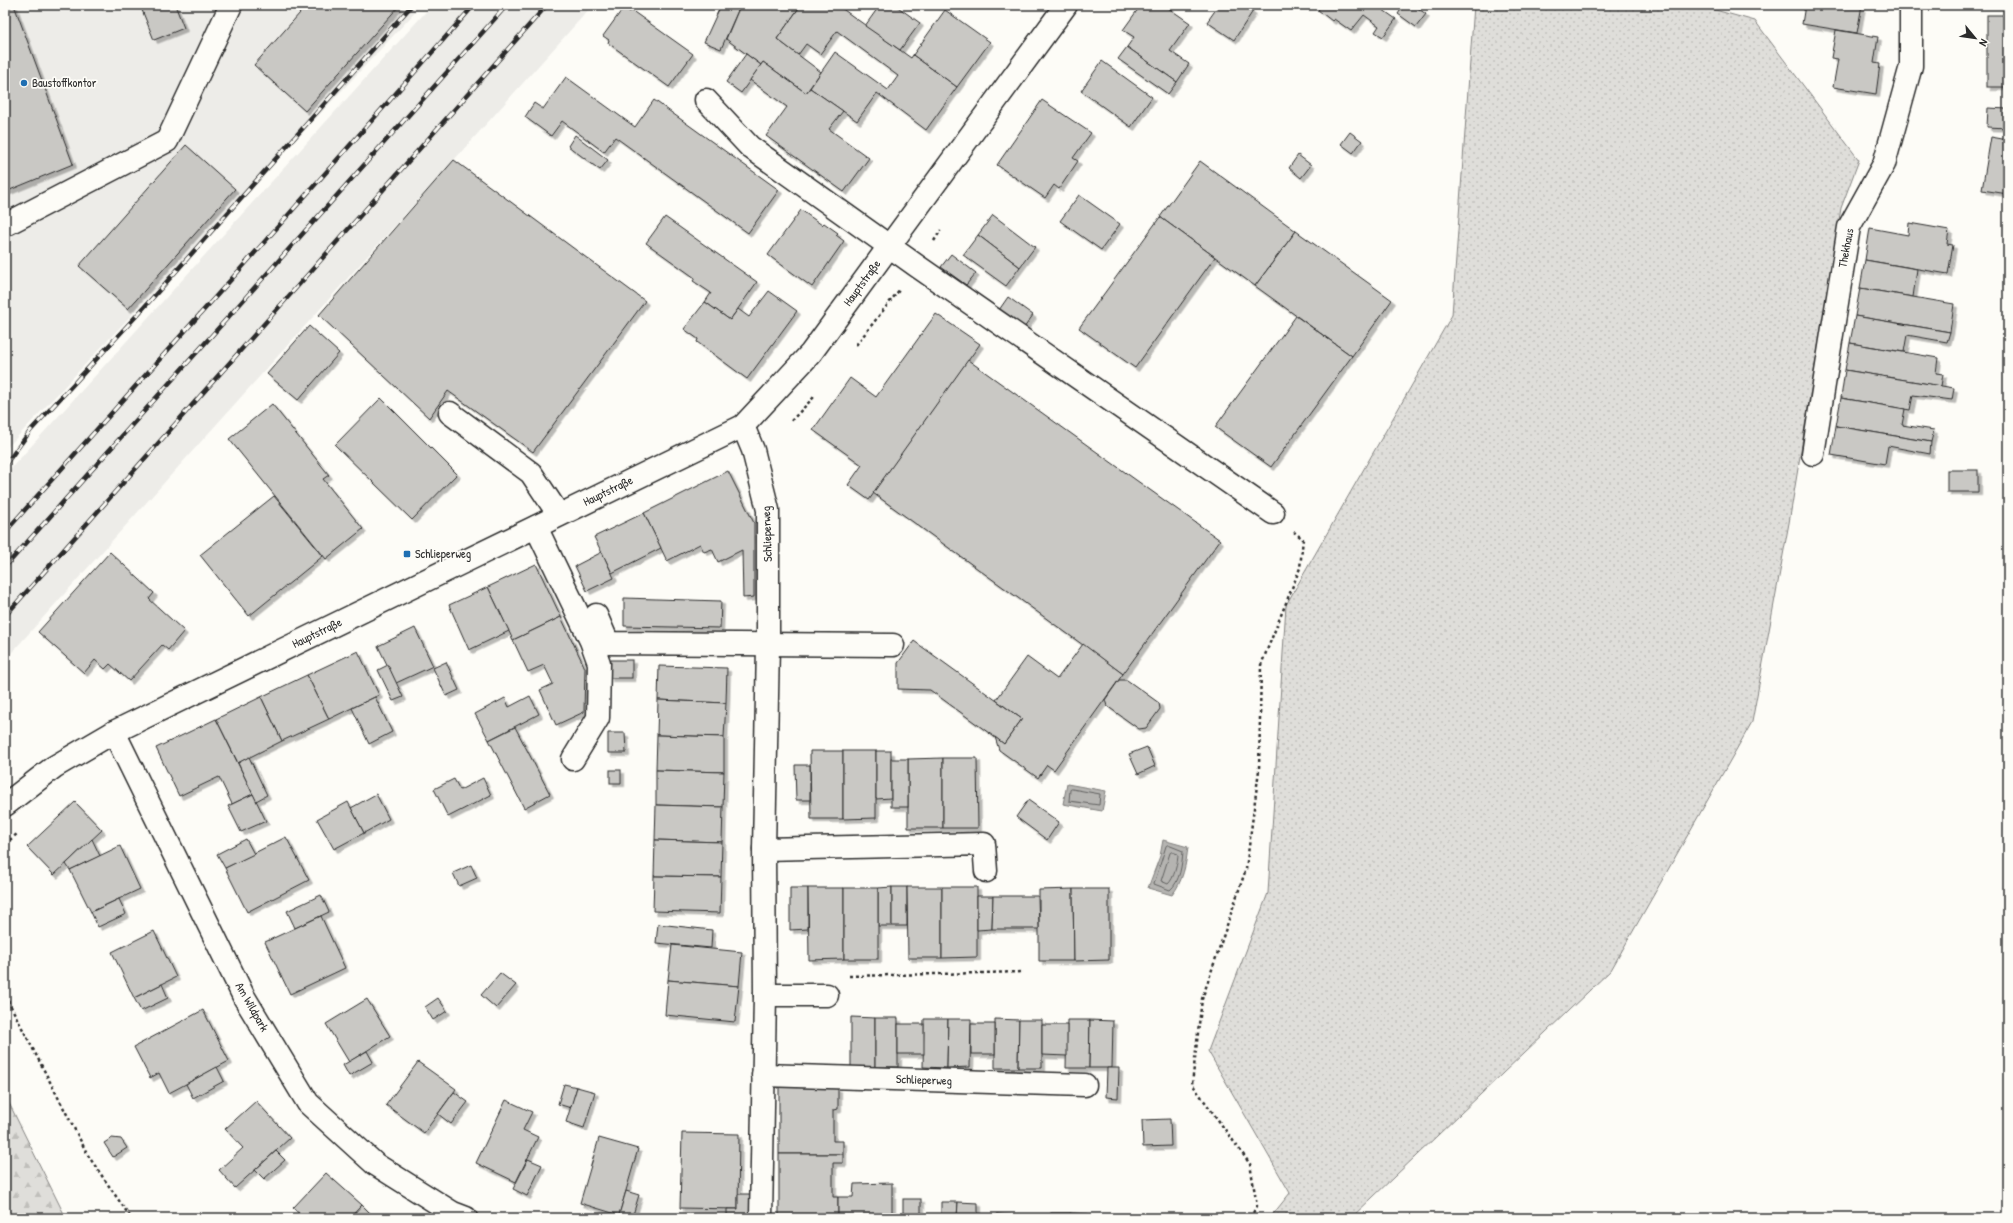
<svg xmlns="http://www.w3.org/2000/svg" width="2013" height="1223" viewBox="0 0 2013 1223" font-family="'Patrick Hand',sans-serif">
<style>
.built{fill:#edece8}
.grass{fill:url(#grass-dots);stroke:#858482}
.forest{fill:url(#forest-firs);stroke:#858482}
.water{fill:#b5b4b1;stroke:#7e7d7b}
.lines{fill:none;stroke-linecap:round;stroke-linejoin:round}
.shore{stroke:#626261;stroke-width:1}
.building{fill:#c9c8c4;stroke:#2b2b2b;filter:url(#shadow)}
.minor-casing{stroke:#2b2b2b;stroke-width:25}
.path{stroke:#2b2b2b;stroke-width:2.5;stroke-dasharray:3 3;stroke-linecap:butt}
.minor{stroke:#fdfcf7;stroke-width:22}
.rail-casing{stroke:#2b2b2b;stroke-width:4.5}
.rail{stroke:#fdfcf7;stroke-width:3;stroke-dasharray:9;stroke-linecap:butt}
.poi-dot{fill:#1f6fb2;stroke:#fdfcf7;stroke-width:1.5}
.labels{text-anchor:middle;stroke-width:3.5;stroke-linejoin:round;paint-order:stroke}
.poi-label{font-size:12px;fill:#2b2b2b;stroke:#fdfcf7;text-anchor:start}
.street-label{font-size:12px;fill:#2b2b2b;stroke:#fdfcf7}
</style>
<defs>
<pattern id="grass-dots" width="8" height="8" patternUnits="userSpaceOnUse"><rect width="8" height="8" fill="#dfdeda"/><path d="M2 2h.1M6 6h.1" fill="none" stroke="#c0bfbb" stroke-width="1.8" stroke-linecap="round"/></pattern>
<pattern id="forest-firs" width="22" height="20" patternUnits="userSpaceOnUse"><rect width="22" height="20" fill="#dfdeda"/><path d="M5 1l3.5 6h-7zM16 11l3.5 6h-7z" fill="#c0bfbb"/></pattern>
<filter id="shadow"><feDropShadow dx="3.5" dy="3.5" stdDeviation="0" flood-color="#0004"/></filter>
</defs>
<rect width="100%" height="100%" fill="#fdfcf7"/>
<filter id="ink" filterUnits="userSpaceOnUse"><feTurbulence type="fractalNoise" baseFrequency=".025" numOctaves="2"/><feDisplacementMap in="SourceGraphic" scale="8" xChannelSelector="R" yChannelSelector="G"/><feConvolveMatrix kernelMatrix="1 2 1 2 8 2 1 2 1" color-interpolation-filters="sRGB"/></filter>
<g filter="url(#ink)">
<g class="built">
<polygon points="5,5 422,5 5,450"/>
<polygon points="432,5 593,5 5,660 5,475"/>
</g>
<polygon class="grass" points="1474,5 1697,5 1755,21 1859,160 1841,208 1789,523 1752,722 1611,970 1351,1218 1270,1218 1290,1193 1208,1051 1268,893 1286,605 1452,315"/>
<polygon class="forest" points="5,1095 66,1218 5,1218"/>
<g class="water">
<polygon points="1067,784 1106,791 1102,811 1063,804"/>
<path d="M 1163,840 L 1188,847 C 1186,865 1183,881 1172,895 L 1148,888 L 1160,856 Z"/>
</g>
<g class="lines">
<g class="shore">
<polygon points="1072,789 1100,794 1099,805 1069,801 1070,790"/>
<path d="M 1168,845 L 1183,851 C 1182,864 1180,882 1170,890 L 1154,884 L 1166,846 Z"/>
<path d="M 1172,852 L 1178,854 C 1178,862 1174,879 1168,884 L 1161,881 L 1170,853 Z"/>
</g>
</g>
<g class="building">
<polygon points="5,5 14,5 73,164 5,192"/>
<polygon points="140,5 175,5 184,28 154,40"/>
<polygon points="292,5 400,5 305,111 254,65 300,13"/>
<polygon points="721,5 740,6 721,49 704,42"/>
<polygon points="738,5 801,5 777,39 821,72 806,93 763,62 761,65 726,39 740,6"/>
<polygon points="801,5 837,5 911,58 913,55 957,87 926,130 877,93 857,121 810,88 835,52 888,90 898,76 837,31 820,54 806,44 798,55 777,39"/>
<polygon points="880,5 895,5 920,23 900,50 865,26"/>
<polygon points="1141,5 1164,5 1190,23 1170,51 1189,64 1177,82 1127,47 1134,37 1123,30"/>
<polygon points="1219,5 1244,5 1253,11 1234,40 1207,22"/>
<polygon points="1322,5 1376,5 1396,19 1383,37 1375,32 1379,26 1364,15 1351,31 1334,19 1332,21 1318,10"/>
<polygon points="1404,5 1413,5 1426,14 1416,27 1398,14"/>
<polygon points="1805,5 1862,5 1857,33 1802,24"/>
<polygon points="624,7 630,12 631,10 693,54 669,87 608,43 609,40 603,36"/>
<polygon points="945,10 990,42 957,87 913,55"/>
<rect x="1987" y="15" width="21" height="72"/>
<polygon points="1836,30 1878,37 1874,63 1880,64 1876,94 1833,87 1838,59 1831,58"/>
<polygon points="1127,47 1177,82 1168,94 1118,59"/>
<polygon points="746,54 761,65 741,93 726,82"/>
<polygon points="1102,61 1152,97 1131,127 1081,91"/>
<polygon points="763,62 806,93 810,88 843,111 829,129 869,158 844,192 766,136 787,107 750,80"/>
<polygon points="566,77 635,127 654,100 779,190 748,233 615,137 604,152 562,121 551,136 525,117 534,103 543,109"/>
<polygon points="1042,100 1091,133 1073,158 1078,161 1059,189 1054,185 1045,198 997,165"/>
<polygon points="1988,108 2008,109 2008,128 1987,127"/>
<polygon points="1350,132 1362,141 1353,153 1341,144"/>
<polygon points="575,135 608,160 600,170 568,146"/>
<polygon points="1991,137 2008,140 2008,194 1982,190"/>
<polygon points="186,145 235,189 128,309 79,266"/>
<polygon points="1298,155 1311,165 1301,178 1289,168"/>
<polygon points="454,160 645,301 533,452 448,391 429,418 319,315"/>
<polygon points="1200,161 1296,231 1255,286 1160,217"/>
<polygon points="1079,195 1120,224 1101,250 1060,221"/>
<polygon points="801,210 822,225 824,223 838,233 836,235 844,241 812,287 768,255"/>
<polygon points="993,215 1035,247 1020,267 978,235"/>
<polygon points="665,217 757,282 730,320 705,302 711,293 693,281 695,278 646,243"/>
<polygon points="1160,217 1215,257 1135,368 1079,328"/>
<polygon points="1909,223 1949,230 1947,244 1953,245 1948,274 1865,260 1870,228 1908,235"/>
<polygon points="1296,231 1392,300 1352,356 1255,286"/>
<polygon points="978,235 1020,267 1006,286 963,255"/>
<polygon points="951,254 976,273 966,285 941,267"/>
<polygon points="1865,260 1917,269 1913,297 1860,288"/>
<polygon points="1860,288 1954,304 1950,332 1855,316"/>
<polygon points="769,291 797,311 747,379 697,342 698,339 684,329 705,302 730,320 738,309 749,317"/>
<polygon points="1008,297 1033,315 1024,328 999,310"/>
<polygon points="936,314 980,344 869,500 848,485 862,465 813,430 850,378 876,397"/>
<polygon points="1296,316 1352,356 1271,467 1215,427"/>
<polygon points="1855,316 1950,332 1947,342 1907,335 1904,352 1850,343"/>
<polygon points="309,326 339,353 298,400 267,374"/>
<polygon points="1850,343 1938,358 1936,373 1943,374 1941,386 1845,370"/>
<polygon points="968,360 1220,540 1123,674 873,493"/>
<polygon points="1845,370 1954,388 1952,400 1913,395 1910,410 1841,398"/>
<polygon points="381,398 457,474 412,520 335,445"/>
<polygon points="1841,398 1905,409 1902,425 1934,430 1931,442 1836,426"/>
<polygon points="272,404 329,475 323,479 363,529 326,559 229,439"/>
<polygon points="1836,426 1931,442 1930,454 1888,446 1885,464 1831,455"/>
<rect x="1947" y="470" width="31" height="22"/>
<polygon points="728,471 754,523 754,597 743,598 742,550 718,562 712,549 704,552 700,544 667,561 644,513"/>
<polygon points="274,496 323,556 249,616 200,555"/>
<polygon points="644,513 661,548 612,573 594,537"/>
<polygon points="110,552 154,593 149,599 184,631 168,650 162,645 129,681 110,664 105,669 95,660 84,673 38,632"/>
<polygon points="602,552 614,578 587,591 575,566"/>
<polygon points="536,564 561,617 513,640 488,587"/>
<polygon points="488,587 509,631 469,650 449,605"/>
<polygon points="624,598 721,601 720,628 624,626"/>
<polygon points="561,617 585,668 584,712 556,725 540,690 553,684 544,665 528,672 513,640"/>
<polygon points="415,628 433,666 396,683 378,646"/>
<polygon points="914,641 1022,719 1004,744 930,690 898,689 898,663"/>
<polygon points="1083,644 1123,674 1054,770 1047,765 1038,778 999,750 995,737 1004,744 1022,719 996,700 1027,657 1057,679"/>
<polygon points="358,651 379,695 329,719 307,675"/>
<rect x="609" y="660" width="23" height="18"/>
<polygon points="446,662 459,690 446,696 433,668"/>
<polygon points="388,665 403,697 393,701 378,670"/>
<polygon points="659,666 727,668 726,703 658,700"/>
<polygon points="307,675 329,719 282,741 261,697"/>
<polygon points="1119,680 1127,680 1159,703 1160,709 1146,728 1139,729 1107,706 1105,700"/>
<polygon points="530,696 539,714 489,740 475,714 505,698 509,707"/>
<polygon points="261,697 282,741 238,763 216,719"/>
<polygon points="375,697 392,732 369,744 352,708"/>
<polygon points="658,700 726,703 724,737 657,735"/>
<polygon points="216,719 253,794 232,804 219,777 179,796 156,748"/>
<polygon points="515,727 550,794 524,808 489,740"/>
<polygon points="608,733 625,733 626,753 608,753"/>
<polygon points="657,735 724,737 724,772 656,770"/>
<polygon points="1147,747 1155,766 1138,774 1129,754"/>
<polygon points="810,751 843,751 843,819 811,819"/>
<polygon points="843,751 876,751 876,818 843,819"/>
<polygon points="876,751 891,751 891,798 876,799"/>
<polygon points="249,757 267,795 256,801 238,763"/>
<polygon points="943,758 943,828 908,828 908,759"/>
<polygon points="943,758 977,758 978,828 943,828"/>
<rect x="891" y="759" width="17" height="48"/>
<polygon points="795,765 810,765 810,800 796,800"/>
<rect x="610" y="770" width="11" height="13"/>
<polygon points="656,770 724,772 723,807 656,805"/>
<polygon points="483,778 491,795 448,817 434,789 454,779 460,790"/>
<polygon points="253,794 266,821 241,832 228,806"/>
<polygon points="376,794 389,819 364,833 351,808"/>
<polygon points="1028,800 1059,822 1047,840 1016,817"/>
<polygon points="75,802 102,830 54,875 27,847"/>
<polygon points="348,802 364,833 334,849 317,819"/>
<polygon points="656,805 723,807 722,842 655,840"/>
<polygon points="286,837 309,880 247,912 225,868"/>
<polygon points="92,839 100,856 70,870 66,864"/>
<polygon points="246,839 254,854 225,868 217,854"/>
<polygon points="655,840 722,842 721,877 654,876"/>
<polygon points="120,846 140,889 91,912 70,870"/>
<polygon points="471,865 477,878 459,886 453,873"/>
<polygon points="654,876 721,877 720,913 653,911"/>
<polygon points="892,887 892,926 878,926 878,888"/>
<rect x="892" y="887" width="15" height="39"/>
<polygon points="907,887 942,887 942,958 908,958"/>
<polygon points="942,887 977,887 977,957 942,958"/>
<polygon points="790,888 808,888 808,929 790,930"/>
<polygon points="808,888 844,888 844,959 809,960"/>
<rect x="844" y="888" width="34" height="71"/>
<polygon points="1073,889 1074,961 1039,961 1039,890"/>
<polygon points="1073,889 1109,889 1109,960 1074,961"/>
<polygon points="321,895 329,912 295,928 287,911"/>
<polygon points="977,896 993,896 992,929 977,930"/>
<polygon points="993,896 1038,896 1039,929 992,929"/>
<polygon points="119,899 126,914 98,927 91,912"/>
<polygon points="321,916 345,968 290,994 265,942"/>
<polygon points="658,924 712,930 711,948 656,943"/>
<polygon points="154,931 176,977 134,998 112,952"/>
<polygon points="672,945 742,952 739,986 668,980"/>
<polygon points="500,973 516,985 496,1008 481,995"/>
<polygon points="668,980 739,986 735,1022 665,1015"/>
<polygon points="162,984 168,998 141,1011 134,998"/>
<polygon points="438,998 447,1011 433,1020 425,1007"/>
<polygon points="367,999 390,1036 349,1062 326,1024"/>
<polygon points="203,1010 229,1061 169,1093 159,1073 150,1078 134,1047"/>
<polygon points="851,1017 875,1018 875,1067 851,1067"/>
<rect x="875" y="1018" width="23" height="49"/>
<polygon points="924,1019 948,1019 947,1068 923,1067"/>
<polygon points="948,1019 971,1019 970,1067 947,1068"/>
<polygon points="995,1019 1019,1020 1018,1068 995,1068"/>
<polygon points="1019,1020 1042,1020 1042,1068 1018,1068"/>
<polygon points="1067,1020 1090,1020 1089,1068 1066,1068"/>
<polygon points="1090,1020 1113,1021 1112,1068 1089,1068"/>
<rect x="898" y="1024" width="26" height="30"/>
<rect x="971" y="1024" width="24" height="30"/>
<polygon points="1042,1025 1067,1025 1067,1056 1042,1055"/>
<polygon points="367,1051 373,1062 349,1076 343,1065"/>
<polygon points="418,1062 456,1089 424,1133 386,1105"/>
<polygon points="217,1067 224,1081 193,1098 186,1084"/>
<polygon points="1107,1068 1119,1068 1118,1098 1106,1097"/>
<polygon points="564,1084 577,1087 571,1108 558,1104"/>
<polygon points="577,1087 595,1092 584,1128 566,1122"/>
<polygon points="779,1087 838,1088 838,1109 833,1110 833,1141 843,1141 843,1154 779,1154"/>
<polygon points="454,1092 468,1102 451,1124 438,1114"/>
<polygon points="506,1100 532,1112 523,1130 538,1137 516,1182 476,1163"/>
<polygon points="256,1101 290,1138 235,1188 219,1170 243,1148 225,1129"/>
<polygon points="1170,1119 1171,1146 1143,1147 1142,1120"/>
<polygon points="682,1133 739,1134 738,1209 680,1208"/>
<polygon points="112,1138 121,1139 127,1148 113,1157 104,1143"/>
<polygon points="599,1138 638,1149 619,1215 580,1203"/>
<polygon points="276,1151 285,1160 264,1179 255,1170"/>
<polygon points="779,1154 843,1154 843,1163 833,1163 833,1197 838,1197 838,1218 779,1218"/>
<polygon points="528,1159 542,1165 527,1196 513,1189"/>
<polygon points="326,1173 362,1205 350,1218 304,1218 293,1208"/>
<polygon points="892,1183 892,1218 794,1218 838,1218 838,1197 853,1197 854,1184"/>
<polygon points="626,1191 639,1195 632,1218 618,1218"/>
<polygon points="738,1194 750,1194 750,1218 727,1218 727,1209 738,1209"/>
<rect x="903" y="1199" width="18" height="19"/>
<polygon points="941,1202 958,1202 957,1218 921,1218 921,1215 941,1216"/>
<polygon points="958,1202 978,1203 978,1216 990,1216 990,1218 957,1218"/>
<polygon points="362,1205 373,1216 370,1218 350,1218"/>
<rect x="1051" y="1213" width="19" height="5"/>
<polygon points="1070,1213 1088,1214 1088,1218 1070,1218"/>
<polygon points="997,1214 1011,1215 1010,1218 997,1218"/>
</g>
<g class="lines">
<defs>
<g id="minor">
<polyline points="706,100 750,147 917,266 1273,513"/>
<polyline points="5,225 167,141 231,5"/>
<polyline points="450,413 531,473 559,515"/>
<polyline points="743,426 753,450 768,510 768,645 764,849 765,995 761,1218"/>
<polyline points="1813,454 1849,227 1884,164 1911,66 1911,5"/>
<polyline points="536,527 591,641 599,663 598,718 573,759"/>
<polyline points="596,615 608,643 893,645"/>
<polyline points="114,732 244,997 308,1103 375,1164 453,1213 466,1218"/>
<polyline points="5,805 54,767 114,732 743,426 811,353 1066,5"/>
<polyline points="764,849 984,844 986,871"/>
<polyline points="765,995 827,995"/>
<polyline points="763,1075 1085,1085"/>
</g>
</defs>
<use href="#minor" class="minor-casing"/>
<g class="path">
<polyline points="934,241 941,230"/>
<polyline points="856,345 900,289"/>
<polyline points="791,421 814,397"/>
<polyline points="5,844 17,834"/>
<polyline points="849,976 1023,972"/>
<polyline points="5,995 89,1157 131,1218"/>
<polyline points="1250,1218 1257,1206 1250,1164 1192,1084 1202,999 1246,869 1259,770 1261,665 1300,568 1303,539 1294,532"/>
</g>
<use href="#minor" class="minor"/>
<defs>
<g id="rail">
<polyline points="5,465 31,430 139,313 412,5"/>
<polyline points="5,532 236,274 474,5"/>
<polyline points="5,567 507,5"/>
<polyline points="5,616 547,5"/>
</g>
</defs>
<use href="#rail" class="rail-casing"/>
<use href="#rail" class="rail"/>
</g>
</g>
<g class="poi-dot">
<circle cx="24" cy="83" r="4"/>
<rect x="403" y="550" width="8" height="8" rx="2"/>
</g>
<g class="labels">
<g class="poi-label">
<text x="32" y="87">Baustoffkontor</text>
<text x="415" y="558">Schlieperweg</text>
</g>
<g class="street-label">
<text transform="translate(1846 248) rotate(-79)" y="4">Thekhaus</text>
<text transform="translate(862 283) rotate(-54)" y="4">Hauptstraße</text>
<text transform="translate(608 491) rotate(-26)" y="4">Hauptstraße</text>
<text transform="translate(767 534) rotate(-92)" y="4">Schlieperweg</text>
<text transform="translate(317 633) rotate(-26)" y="4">Hauptstraße</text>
<text transform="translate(252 1007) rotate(60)" y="4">Am Wildpark</text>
<text transform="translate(924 1080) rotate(2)" y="4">Schlieperweg</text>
</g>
</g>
<rect width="2013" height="1223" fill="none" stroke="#fdfcf7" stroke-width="20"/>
<rect x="10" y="10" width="1993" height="1203" fill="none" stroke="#2b2b2b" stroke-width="1.5" filter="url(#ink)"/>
<g transform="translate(1975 38) rotate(119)" stroke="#fdfcf7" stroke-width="3" paint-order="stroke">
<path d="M0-3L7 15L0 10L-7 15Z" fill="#2b2b2b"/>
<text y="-6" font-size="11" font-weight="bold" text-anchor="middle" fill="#2b2b2b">N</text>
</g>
</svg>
